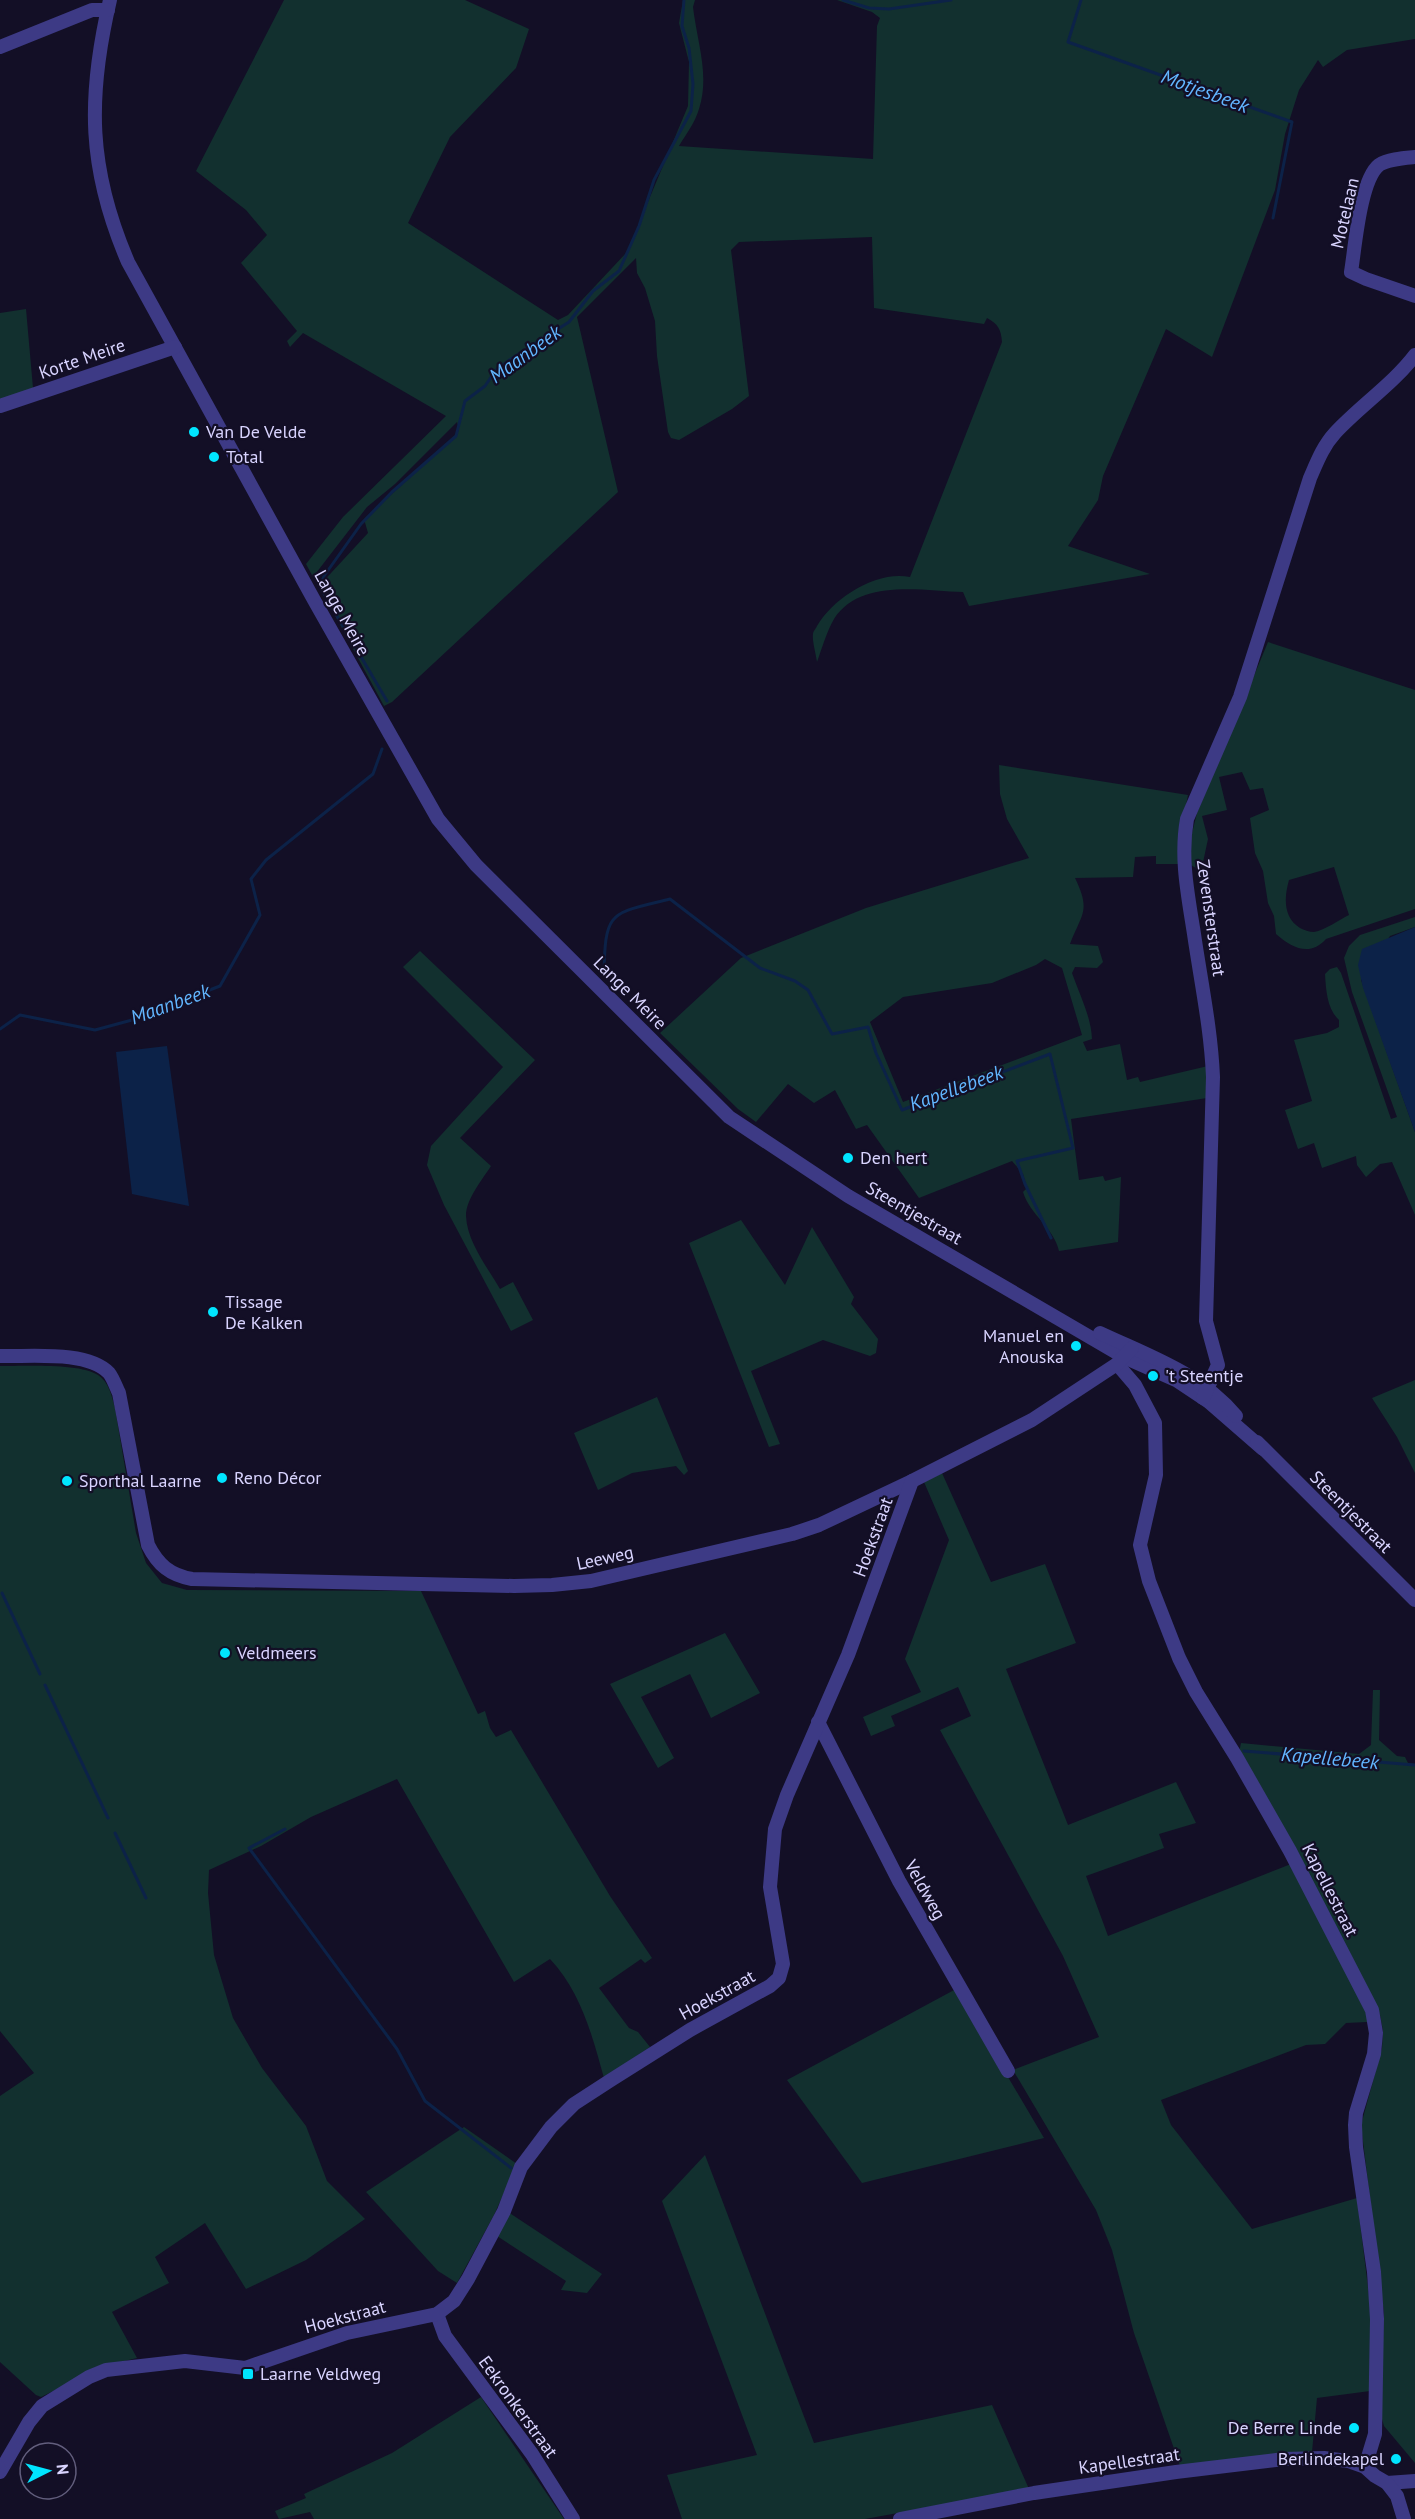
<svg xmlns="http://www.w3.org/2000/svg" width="1415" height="2519" viewBox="0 0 1415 2519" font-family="'PT Sans',sans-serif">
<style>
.green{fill:#12302f;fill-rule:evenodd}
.water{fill:#0c2248}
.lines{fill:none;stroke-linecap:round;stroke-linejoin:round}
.stream{stroke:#0c2248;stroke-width:3}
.minor{stroke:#3d3a85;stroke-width:14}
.poi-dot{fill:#00e5ff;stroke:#130f26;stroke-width:2}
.labels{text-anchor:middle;stroke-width:4.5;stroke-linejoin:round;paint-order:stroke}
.street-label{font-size:18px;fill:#d9d4ff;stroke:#130f26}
.poi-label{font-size:18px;fill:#d9d4ff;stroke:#130f26;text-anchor:start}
.water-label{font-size:20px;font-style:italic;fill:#62b6ff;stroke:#130f26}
</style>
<rect width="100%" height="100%" fill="#130f26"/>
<g class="green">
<path d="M 284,0 L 465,0 L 529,29 L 516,68 L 450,137 L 408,223 L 558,320 L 568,315 L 627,252 L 688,106 L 689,62 L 679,23 L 683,0 L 695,0 L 693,7 C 697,42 710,75 699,109 C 695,123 686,134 679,146 L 873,159 L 877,26 L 880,18 L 872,12 L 837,0 L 1415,0 L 1415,39 L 1347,50 L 1323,67 L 1318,60 L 1299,90 L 1285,134 L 1275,190 L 1212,357 L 1166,329 L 1103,476 L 1098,500 L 1068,546 L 1150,574 L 969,606 L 963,592 C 922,591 860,578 834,619 C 827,631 822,648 817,662 C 816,654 812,641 813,634 C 813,631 816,629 817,626 C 833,598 877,570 910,577 L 1002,342 C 1001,329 998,324 987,318 L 984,324 L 874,308 L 872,237 L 739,242 L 731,250 L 749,396 L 732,409 L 679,440 L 671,438 L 668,432 L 657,356 L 655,321 L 645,288 L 637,273 L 636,258 L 577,317 L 618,492 L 392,702 L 384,706 L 319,586 L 368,533 L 364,519 L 454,438 L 459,430 L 457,422 L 395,484 L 367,507 L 313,577 L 306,564 L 343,517 L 446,416 L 303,333 L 290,347 L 287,341 L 297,331 L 241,263 L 267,235 L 246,210 L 196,171 Z"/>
<polygon points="26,309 33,388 0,400 0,313"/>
<path d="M 1268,642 L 1415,690 L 1415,909 L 1326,939 C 1310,957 1292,948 1276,934 L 1274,916 L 1268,903 L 1263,871 L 1255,853 L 1250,818 L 1269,810 L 1263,788 L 1250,790 L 1242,772 L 1219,777 L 1227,810 L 1202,816 L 1208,839 L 1202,867 L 1196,868 L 1189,864 L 1191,837 L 1197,813 ZM 1334,867 L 1349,915 C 1339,920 1325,930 1314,932 C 1309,932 1304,930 1300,928 C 1283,918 1284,897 1289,880 Z"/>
<path d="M 999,765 L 1188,795 L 1179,840 L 1180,864 L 1156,864 L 1156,856 L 1135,857 L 1133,877 L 1075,878 C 1091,911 1082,913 1070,944 L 1098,946 L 1103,962 L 1097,968 L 1075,967 L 1072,973 C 1080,996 1091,1016 1092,1039 L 1083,1042 L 1087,1051 L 1120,1044 L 1127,1080 L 1138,1077 L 1140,1082 L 1208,1066 L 1207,1098 L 1071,1119 L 1079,1180 L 1103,1176 L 1105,1181 L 1121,1177 L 1118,1242 L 1059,1251 C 1054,1228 1030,1215 1023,1192 L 1027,1188 L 1023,1174 L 1012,1161 L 919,1198 L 867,1125 L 856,1129 L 835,1090 L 814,1103 L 788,1084 L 756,1122 L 738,1109 L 660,1033 L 741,958 L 866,908 L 1029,858 L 1007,819 L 1000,794 ZM 1045,959 L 1062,968 L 1082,1035 L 903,1102 L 870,1022 L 903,997 L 992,983 L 1036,965 Z"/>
<path d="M 1415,917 L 1415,927 L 1390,936 L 1361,980 L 1415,1132 L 1415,1215 L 1392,1162 L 1380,1164 L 1366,1177 L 1357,1165 L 1356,1156 L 1322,1168 L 1314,1143 L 1298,1149 L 1285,1110 L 1312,1101 L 1294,1040 L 1327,1033 L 1339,1027 L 1339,1020 C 1327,1009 1326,990 1325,974 L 1330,969 L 1337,967 L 1341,973 L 1391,1119 L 1397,1117 L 1352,992 L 1344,958 L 1349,946 L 1360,935 Z"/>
<path d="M 420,951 L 535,1060 L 460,1138 L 491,1166 C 482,1180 466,1199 466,1216 C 467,1242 488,1268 500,1289 L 513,1282 L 533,1320 L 511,1331 L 444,1205 L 427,1165 L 431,1146 L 503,1067 L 403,967 Z"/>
<polygon points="741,1220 785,1285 812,1227 854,1297 851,1304 878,1339 876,1353 870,1356 823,1340 751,1371 780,1444 769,1447 689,1243"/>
<path d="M 0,1366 C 23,1366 81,1363 98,1375 C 109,1382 112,1397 115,1408 L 136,1533 L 146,1563 L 162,1583 L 187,1590 L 421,1591 L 478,1714 L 485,1711 L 490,1728 L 496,1737 L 511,1730 L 610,1896 L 652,1958 L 645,1963 L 641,1959 L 599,1988 L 629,2028 L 638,2032 L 650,2047 L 604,2078 C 592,2035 581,1992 550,1959 L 514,1982 L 397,1779 L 311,1817 L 261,1846 L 209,1870 L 208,1893 L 214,1955 L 233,2018 L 262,2068 L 306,2126 L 327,2181 L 365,2219 L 306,2260 L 246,2289 L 205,2223 L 155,2257 L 169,2283 L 112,2312 L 137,2358 L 104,2366 L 41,2397 L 36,2395 L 0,2362 L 0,2096 L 34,2073 L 0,2031 Z"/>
<polygon points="1415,1380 1415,1473 1397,1437 1372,1398"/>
<polygon points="657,1397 688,1471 684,1475 676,1466 632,1473 598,1490 574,1433"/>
<polygon points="942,1473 991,1582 1045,1564 1076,1643 1006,1669 1068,1825 1176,1782 1196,1823 1159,1834 1164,1848 1086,1876 1108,1936 1291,1864 1368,2016 1367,2022 1346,2023 1325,2044 1306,2045 1161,2100 1171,2125 1252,2229 1357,2198 1372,2320 1370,2391 1317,2398 1312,2452 1180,2466 1134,2333 1112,2250 1096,2210 1013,2070 1099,2037 1063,1956 940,1730 971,1716 958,1687 891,1716 895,1726 871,1736 863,1717 921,1692 905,1659 949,1540 924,1482"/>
<polygon points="725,1633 760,1693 711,1718 690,1674 641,1697 674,1758 658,1768 610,1684"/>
<polygon points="1373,1690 1380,1690 1379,1740 1397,1756 1405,1757 1408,1763 1415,1764 1415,2463 1384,2426 1380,2412 1384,2313 1361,2125 1382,2048 1383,2031 1380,2015 1239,1753 1241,1743 1359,1754 1371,1745"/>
<polygon points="956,1989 1044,2138 862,2183 787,2080"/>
<polygon points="464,2127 517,2164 494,2215 457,2283 438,2271 366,2192"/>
<polygon points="705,2155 814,2443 992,2405 1029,2489 865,2519 682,2519 667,2475 757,2455 662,2201"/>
<polygon points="508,2212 602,2274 587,2293 561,2290 566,2281 497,2236"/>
<polygon points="481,2397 564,2519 314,2519 310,2512 279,2519 275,2511 306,2498 304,2494 392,2453"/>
</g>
<g class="water">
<polygon points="1415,927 1415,1132 1363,988 1358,965 1362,949"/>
<polygon points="167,1046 189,1206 132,1194 116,1052"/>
</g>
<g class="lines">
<g class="stream">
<polyline points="843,0 869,8 889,9 951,0"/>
<polyline points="1081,0 1068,42 1292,122 1273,218"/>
<polyline points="387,701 320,587 324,576 361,524 392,492 456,436 465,401 485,386 496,370 511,359 569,322 593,291 619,271 639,226 654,180 691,111 693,84 689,48 682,26 684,0"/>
<path d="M 604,975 C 605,909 610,914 670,899 L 760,968 L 795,981 L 808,990 L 832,1034 L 868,1027 L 876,1053 L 902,1110 L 1050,1054 L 1073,1148 L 1017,1161 L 1025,1184 L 1051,1238"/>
<polyline points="0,1029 20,1015 95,1030 132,1020 220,986 260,915 251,879 266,860 373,774 382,749"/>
<polyline points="2,1593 40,1674"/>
<polyline points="45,1685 108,1818"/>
<polyline points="1244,1751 1415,1765"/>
<polyline points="285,1829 249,1848 397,2049 425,2101 511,2168"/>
<polyline points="115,1833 146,1898"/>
</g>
<g class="minor">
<path d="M 110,0 C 87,98 88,169 128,262 L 314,600 L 438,819 L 476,865 L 729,1117 L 848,1196 L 1124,1357 L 1176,1380 L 1209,1402 L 1263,1449"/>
<polyline points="0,47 92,10 108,10"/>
<path d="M 1415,157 C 1404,158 1388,159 1379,165 C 1360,180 1355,248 1351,272 L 1366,279 L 1415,296"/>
<polyline points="0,406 175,347"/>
<path d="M 1100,1333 C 1149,1356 1200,1373 1236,1416"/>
<path d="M 0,1356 C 29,1357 87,1350 109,1373 C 113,1378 116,1387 119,1393 L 148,1545 C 158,1565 170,1575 192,1579 L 514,1586 L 552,1585 L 591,1581 L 792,1534 L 819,1525 L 912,1481"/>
<polyline points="1117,1364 1135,1385 1155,1423 1156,1475 1140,1545 1149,1581 1179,1658 1196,1692 1237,1758 1290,1851 1372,2010 1376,2033 1374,2054 1356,2113 1355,2125 1356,2147 1374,2272 1377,2319 1375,2434 1365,2467"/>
<path d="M 1203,1398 L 1218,1365 L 1206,1321 L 1213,1077 C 1211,1029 1201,982 1194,934 C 1188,895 1180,858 1187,819 L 1240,697 L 1310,478 C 1317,462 1323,446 1335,433 C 1360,406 1393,384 1415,355"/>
<polyline points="1257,1442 1415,1600"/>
<polyline points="818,1722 899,1881 1008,2071"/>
<polyline points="437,2314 445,2336 532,2454 573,2519"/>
<polyline points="0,2472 29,2422 42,2406 89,2377 106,2370 185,2361 245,2368 347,2333 437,2314 454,2301 468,2279 504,2211 521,2167 551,2127 574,2104 611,2080 690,2030 770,1986 779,1978 783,1964 770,1887 775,1829 787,1795 848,1655 912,1481 1032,1420 1117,1364 1132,1348"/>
<polyline points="1387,2483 1415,2481"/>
<polyline points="900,2519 1034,2493 1176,2472 1284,2459 1324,2458 1348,2461 1365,2467 1375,2476 1387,2483 1397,2496 1404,2519"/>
</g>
</g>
<g class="poi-dot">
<circle cx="194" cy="432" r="6"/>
<circle cx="214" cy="457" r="6"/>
<circle cx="848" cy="1158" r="6"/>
<circle cx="213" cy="1312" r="6"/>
<circle cx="1076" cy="1346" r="6"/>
<circle cx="1153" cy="1376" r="6"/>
<circle cx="222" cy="1478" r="6"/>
<circle cx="67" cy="1481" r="6"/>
<circle cx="225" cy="1653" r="6"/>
<rect x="242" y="2368" width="12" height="12" rx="3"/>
<circle cx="1354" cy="2428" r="6"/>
<circle cx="1396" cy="2459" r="6"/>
</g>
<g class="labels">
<g class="street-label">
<text transform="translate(1345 213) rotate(-77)" y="6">Motelaan</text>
<text transform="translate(82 359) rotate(-19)" y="6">Korte Meire</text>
<text transform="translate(342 613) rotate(61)" y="6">Lange Meire</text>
<text transform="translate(1211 918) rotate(82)" y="6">Zevensterstraat</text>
<text transform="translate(630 993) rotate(45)" y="6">Lange Meire</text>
<text transform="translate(914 1213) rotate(30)" y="6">Steentjestraat</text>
<text transform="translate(1351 1512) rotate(45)" y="6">Steentjestraat</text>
<text transform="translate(873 1537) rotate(-70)" y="6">Hoekstraat</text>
<text transform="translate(605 1558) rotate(-12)" y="6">Leeweg</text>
<text transform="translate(925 1890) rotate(61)" y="6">Veldweg</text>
<text transform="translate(1330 1890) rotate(63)" y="6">Kapellestraat</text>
<text transform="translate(717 1995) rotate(-29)" y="6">Hoekstraat</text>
<text transform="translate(345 2317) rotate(-15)" y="6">Hoekstraat</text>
<text transform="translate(518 2407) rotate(54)" y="6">Eekronkerstraat</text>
<text transform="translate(1129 2461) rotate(-8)" y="6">Kapellestraat</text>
</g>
<g class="poi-label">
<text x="206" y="438">Van De Velde</text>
<text x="226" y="463">Total</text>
<text x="860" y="1164">Den hert</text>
<text x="225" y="1308">Tissage<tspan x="225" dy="21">De Kalken</tspan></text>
<text x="1064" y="1342" text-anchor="end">Manuel en<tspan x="1064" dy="21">Anouska</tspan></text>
<text x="1165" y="1382">'t Steentje</text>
<text x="234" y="1484">Reno Décor</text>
<text x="79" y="1487">Sporthal Laarne</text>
<text x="237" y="1659">Veldmeers</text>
<text x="260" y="2380">Laarne Veldweg</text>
<text x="1342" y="2434" text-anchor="end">De Berre Linde</text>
<text x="1384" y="2465" text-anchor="end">Berlindekapel</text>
</g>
<g class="water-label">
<text transform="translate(1205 91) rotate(20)" y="7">Motjesbeek</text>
<text transform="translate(525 354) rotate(-36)" y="7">Maanbeek</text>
<text transform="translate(170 1004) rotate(-20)" y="7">Maanbeek</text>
<text transform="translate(956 1088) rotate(-20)" y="7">Kapellebeek</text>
<text transform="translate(1330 1758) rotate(5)" y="7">Kapellebeek</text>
</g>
</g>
<g transform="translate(48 2471) rotate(84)"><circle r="28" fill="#130f26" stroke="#625e7d" stroke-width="1.5"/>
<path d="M0-4.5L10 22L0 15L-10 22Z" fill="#00e5ff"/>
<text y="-9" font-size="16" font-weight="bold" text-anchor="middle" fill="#d9d4ff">N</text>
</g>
</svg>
